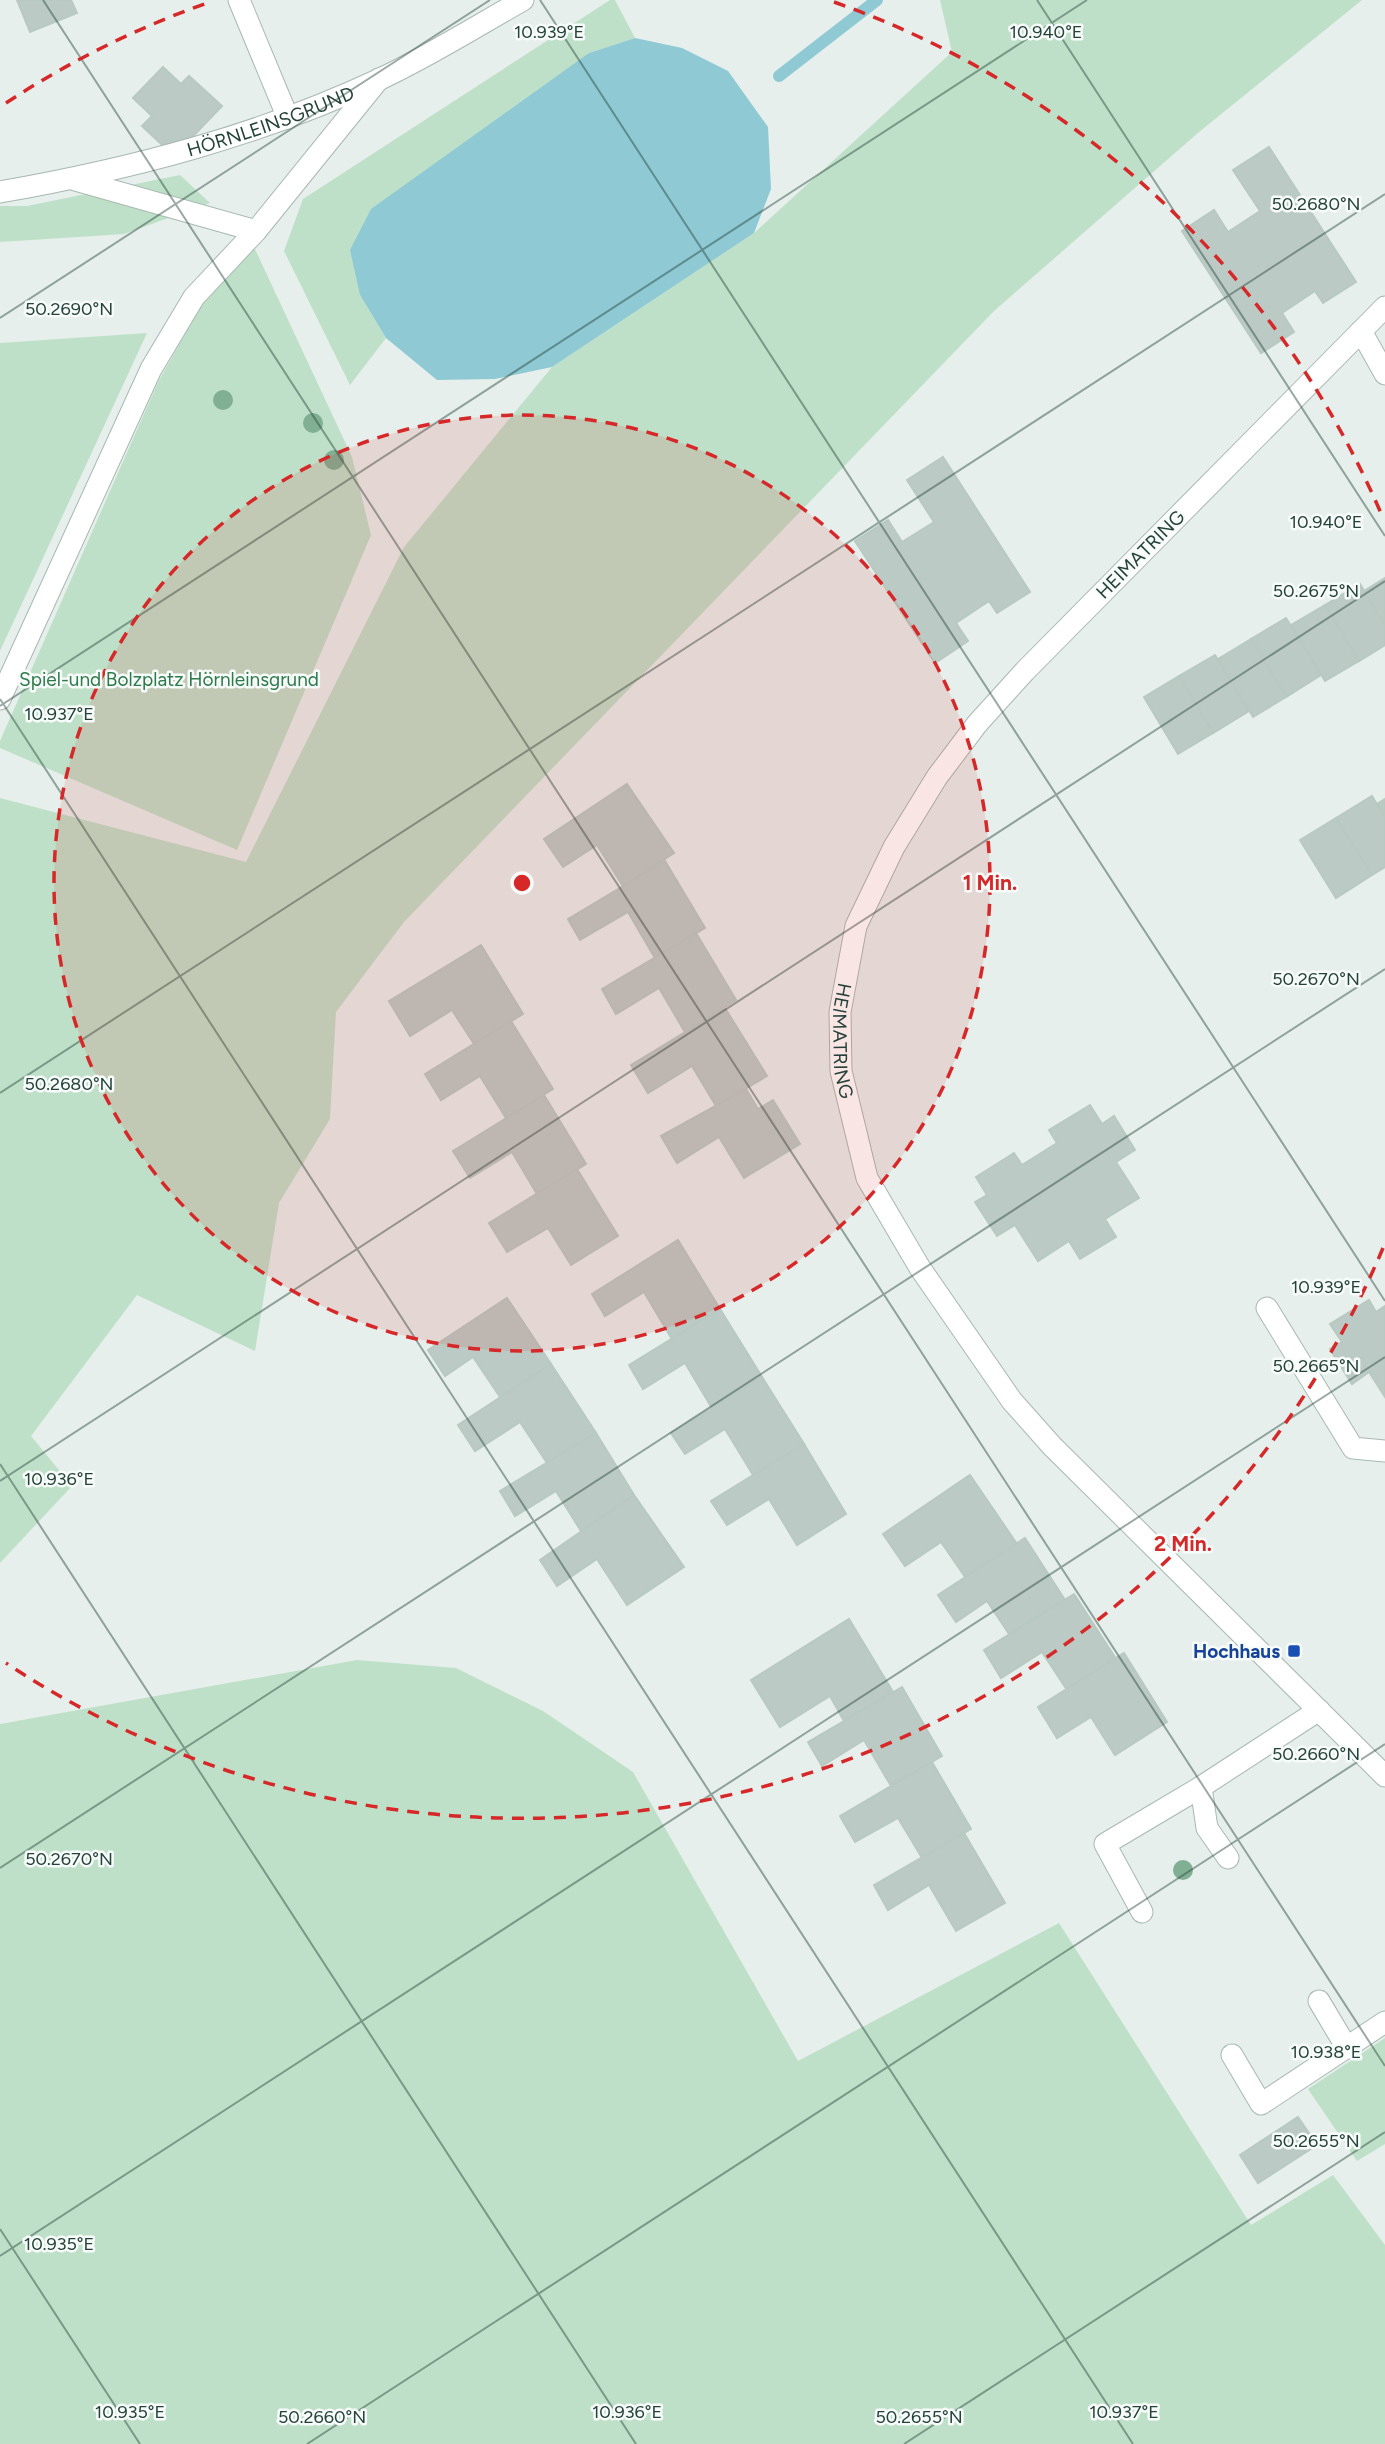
<svg xmlns="http://www.w3.org/2000/svg" width="1385" height="2444" viewBox="0 0 1385 2444" font-family="Figtree,sans-serif">
<style>
.green{fill:#bfe0c8}
.water{fill:#8ec9d4}
.lines{fill:none;stroke-linecap:round;stroke-linejoin:round}
.stream{stroke:#8ec9d4;stroke-width:12}
.building{fill:#bbcac4;stroke:#b8c9c2;stroke-width:2}
.minor-casing{stroke:#a8b8b2;stroke-width:23}
.minor{stroke:#fff;stroke-width:21}
.tree{fill:#80af93}
.ticks{fill:none;stroke:#24423a;stroke-width:2;stroke-opacity:0.45}
.ring{fill:none;stroke:#d62828;stroke-width:3.5;stroke-dasharray:12 9}
.transit-dot{fill:#1a4fb4;stroke:#f7fbf9;stroke-width:2.5}
.labels{text-anchor:middle;stroke-width:5;stroke-linejoin:round;paint-order:stroke}
.street-label{font-size:19px;fill:#24423a;stroke:#f7fbf9}
.park-label{font-size:19px;fill:#2d7a4b;stroke:#f7fbf9}
.transit-label{font-size:19px;font-weight:bold;fill:#164399;stroke:#f7fbf9;text-anchor:end}
.ticks-label{font-size:18px;text-anchor:middle;fill:#24423a;stroke:#f7fbf9;stroke-width:5;stroke-linejoin:round;paint-order:stroke}
.centre{fill:#d62828;stroke:#f7fbf9;stroke-width:3.5}
.ring-label{font-size:21px;text-anchor:middle;font-weight:bold;fill:#d62828;stroke:#f7fbf9;stroke-width:5;stroke-linejoin:round;paint-order:stroke}
</style>
<rect width="100%" height="100%" fill="#e6efeb"/>
<g class="green">
<polygon points="610,0 615,0 635,38 589,53 360,295 386,338 350,385 284,251 303,199"/>
<polygon points="940,0 1362,0 1199,132 994,311 404,922 336,1012 330,1119 279,1203 255,1351 137,1295 31,1436 72,1486 0,1563 0,798 246,862 404,547 552,367 754,233 952,52"/>
<polygon points="180,175 210,203 124,234 0,242 0,206 27,206"/>
<polygon points="254,247 352,457 371,535 237,850 0,748 0,741 158,382 203,302"/>
<polygon points="147,333 0,651 0,343"/>
<polygon points="357,1660 456,1668 543,1711 633,1772 798,2061 1059,1923 1251,2225 1333,2175 1385,2245 1385,2444 0,2444 0,1724"/>
<polygon points="1385,2038 1385,2144 1357,2161 1308,2089"/>
</g>
<polygon class="water" points="635,38 682,48 728,71 768,127 771,189 754,233 552,367 495,379 437,380 386,338 360,295 350,250 371,209 589,53"/>
<g class="lines">
<polyline class="stream" points="779,76 877,0"/>
</g>
<g class="building">
<polygon points="17,0 71,0 77,13 30,32"/>
<polygon points="163,67 181,84 189,76 222,106 174,156 142,126 152,116 133,98"/>
<polygon points="1269,147 1356,282 1323,303 1315,291 1282,313 1294,332 1261,353 1182,231 1214,210 1228,232 1260,211 1233,170"/>
<polygon points="943,457 1030,592 997,613 989,601 956,623 968,641 935,663 855,541 888,520 902,542 934,522 907,480"/>
<polygon points="1385,578 1385,626 1364,591"/>
<polygon points="1360,584 1385,626 1385,645 1359,661 1325,605"/>
<polygon points="1325,605 1359,661 1325,681 1291,625"/>
<polygon points="1286,618 1321,675 1286,697 1251,639"/>
<polygon points="1251,639 1286,697 1253,717 1218,659"/>
<polygon points="1215,655 1249,711 1213,733 1179,676"/>
<polygon points="1179,676 1213,733 1178,754 1144,697"/>
<polygon points="627,784 674,853 623,886 597,845 563,867 544,839"/>
<polygon points="1372,796 1385,818 1385,867 1372,875 1336,818"/>
<polygon points="1385,799 1385,818 1377,804"/>
<polygon points="1336,818 1372,875 1336,898 1300,840"/>
<polygon points="665,861 705,928 655,958 628,912 580,940 568,919"/>
<polygon points="696,933 736,1000 685,1032 659,988 616,1014 602,989"/>
<polygon points="481,945 523,1014 474,1044 452,1010 410,1036 389,1001"/>
<polygon points="725,1008 767,1076 716,1106 692,1066 648,1093 631,1065"/>
<polygon points="511,1021 553,1089 506,1118 480,1076 441,1100 425,1074"/>
<polygon points="746,1089 758,1109 773,1100 800,1144 744,1178 719,1137 677,1163 661,1136"/>
<polygon points="544,1095 586,1164 537,1194 512,1152 470,1178 453,1151"/>
<polygon points="1090,1105 1102,1124 1114,1116 1135,1150 1116,1162 1139,1198 1105,1219 1116,1237 1080,1259 1069,1241 1038,1261 1015,1225 997,1236 975,1202 987,1195 976,1177 1014,1153 1022,1165 1057,1143 1049,1130"/>
<polygon points="577,1169 618,1236 571,1265 548,1228 507,1252 489,1223"/>
<polygon points="678,1240 720,1309 672,1339 644,1292 605,1316 592,1294"/>
<polygon points="507,1298 551,1364 500,1397 473,1357 445,1376 428,1350"/>
<polygon points="1369,1300 1376,1312 1385,1306 1385,1397 1369,1372 1352,1384 1330,1349 1342,1342 1330,1324"/>
<polygon points="720,1309 762,1377 712,1408 685,1363 643,1389 629,1365"/>
<polygon points="551,1364 596,1433 547,1463 520,1422 475,1451 458,1425"/>
<polygon points="762,1377 804,1444 753,1475 725,1429 685,1454 671,1433"/>
<polygon points="596,1433 634,1495 581,1531 556,1491 515,1516 500,1491"/>
<polygon points="804,1444 846,1514 797,1545 769,1499 727,1525 711,1501"/>
<polygon points="970,1475 1017,1544 965,1577 941,1542 905,1566 883,1534"/>
<polygon points="634,1495 684,1567 627,1605 597,1559 557,1586 540,1560"/>
<polygon points="1025,1538 1065,1600 1009,1634 987,1601 956,1622 938,1595"/>
<polygon points="1074,1594 1116,1659 1067,1690 1042,1652 1001,1678 984,1650"/>
<polygon points="849,1619 893,1692 844,1721 830,1696 780,1727 751,1680"/>
<polygon points="1124,1653 1167,1722 1115,1755 1091,1717 1057,1738 1038,1707"/>
<polygon points="902,1687 942,1756 891,1786 864,1740 822,1766 808,1742"/>
<polygon points="932,1762 971,1829 922,1858 898,1818 855,1842 840,1816"/>
<polygon points="964,1833 1005,1903 956,1931 929,1885 888,1910 874,1885"/>
<polygon points="1298,2117 1317,2145 1258,2183 1240,2155"/>
</g>
<g class="lines">
<defs>
<g id="minor">
<polyline points="239,0 288,118"/>
<polyline points="75,180 256,231"/>
<path id="s1" d="M 0,192 C 131,169 258,136 378,80 C 428,57 475,27 523,0"/>
<path id="s2" d="M 1385,307 L 1025,671 L 977,724 L 937,777 L 894,847 L 856,926 L 840,1012 L 841,1071 L 867,1178 L 920,1268 L 1012,1401 L 1052,1446 L 1385,1776"/>
<polyline points="1361,331 1385,374"/>
<polyline points="0,699 151,369 194,297 256,231 379,79"/>
<polyline points="1267,1308 1353,1448 1385,1451"/>
<polyline points="1228,1858 1207,1828 1201,1787 1319,1710"/>
<polyline points="1142,1912 1105,1844 1201,1787"/>
<polyline points="1319,2001 1347,2048"/>
<polyline points="1232,2055 1261,2104 1385,2022"/>
</g>
</defs>
<use href="#minor" class="minor-casing"/>
<use href="#minor" class="minor"/>
</g>
<g class="tree">
<circle cx="223" cy="400" r="10"/>
<circle cx="313" cy="423" r="10"/>
<circle cx="334" cy="460" r="10"/>
<circle cx="1183" cy="1870" r="10"/>
</g>
<path class="ticks" d="M 43,0 L 1385,2066M 540,0 L 1385,1301M 1037,0 L 1385,536M 0,318 L 490,0M 0,699 L 1133,2444M 0,706 L 1087,0M 0,1093 L 1385,194M 0,1464 L 636,2444M 0,1481 L 1385,581M 0,1868 L 1385,969M 0,2229 L 140,2444M 0,2256 L 1385,1357M 307,2444 L 1385,1744M 904,2444 L 1385,2132"/>
<circle cx="522" cy="883" r="468" fill="#d62828" fill-opacity=".12"/>
<g class="ring">
<circle cx="522" cy="883" r="468"/>
<path d="M1383 1248A935 935 0 0 1 6 1663M6 103A935 935 0 0 1 210 2M834 2A935 935 0 0 1 1383 518"/>
</g>
<rect class="transit-dot" x="1287" y="1644" width="14" height="14" rx="3.5"/>
<g class="labels">
<g class="street-label">
<text dy="7" stroke="none"><textPath href="#s1" startOffset="280">HÖRNLEINSGRUND</textPath></text>
<text transform="translate(1140 554) rotate(-45)" y="7">HEIMATRING</text>
<text dy="7" stroke="none"><textPath href="#s2" startOffset="936">HEIMATRING</textPath></text>
</g>
<g class="park-label">
<text x="169" y="686">Spiel-und Bolzplatz Hörnleinsgrund</text>
</g>
<g class="transit-label">
<text x="1280" y="1658">Hochhaus</text>
</g>
</g>
<g class="ticks-label">
<text x="549" y="38">10.939°E</text>
<text x="1046" y="38">10.940°E</text>
<text x="1316" y="210">50.2680°N</text>
<text x="69" y="315">50.2690°N</text>
<text x="1326" y="528">10.940°E</text>
<text x="1316" y="597">50.2675°N</text>
<text x="59" y="720">10.937°E</text>
<text x="1316" y="985">50.2670°N</text>
<text x="69" y="1090">50.2680°N</text>
<text x="1326" y="1293">10.939°E</text>
<text x="1316" y="1372">50.2665°N</text>
<text x="59" y="1485">10.936°E</text>
<text x="1316" y="1760">50.2660°N</text>
<text x="69" y="1865">50.2670°N</text>
<text x="1326" y="2058">10.938°E</text>
<text x="1316" y="2147">50.2655°N</text>
<text x="59" y="2250">10.935°E</text>
<text x="130" y="2418">10.935°E</text>
<text x="627" y="2418">10.936°E</text>
<text x="1124" y="2418">10.937°E</text>
<text x="322" y="2423">50.2660°N</text>
<text x="919" y="2423">50.2655°N</text>
</g>
<circle cx="522" cy="883" r="10" class="centre"/>
<g class="ring-label">
<text x="990" y="890">1 Min.</text>
<text x="1183" y="1551">2 Min.</text>
</g>
</svg>
